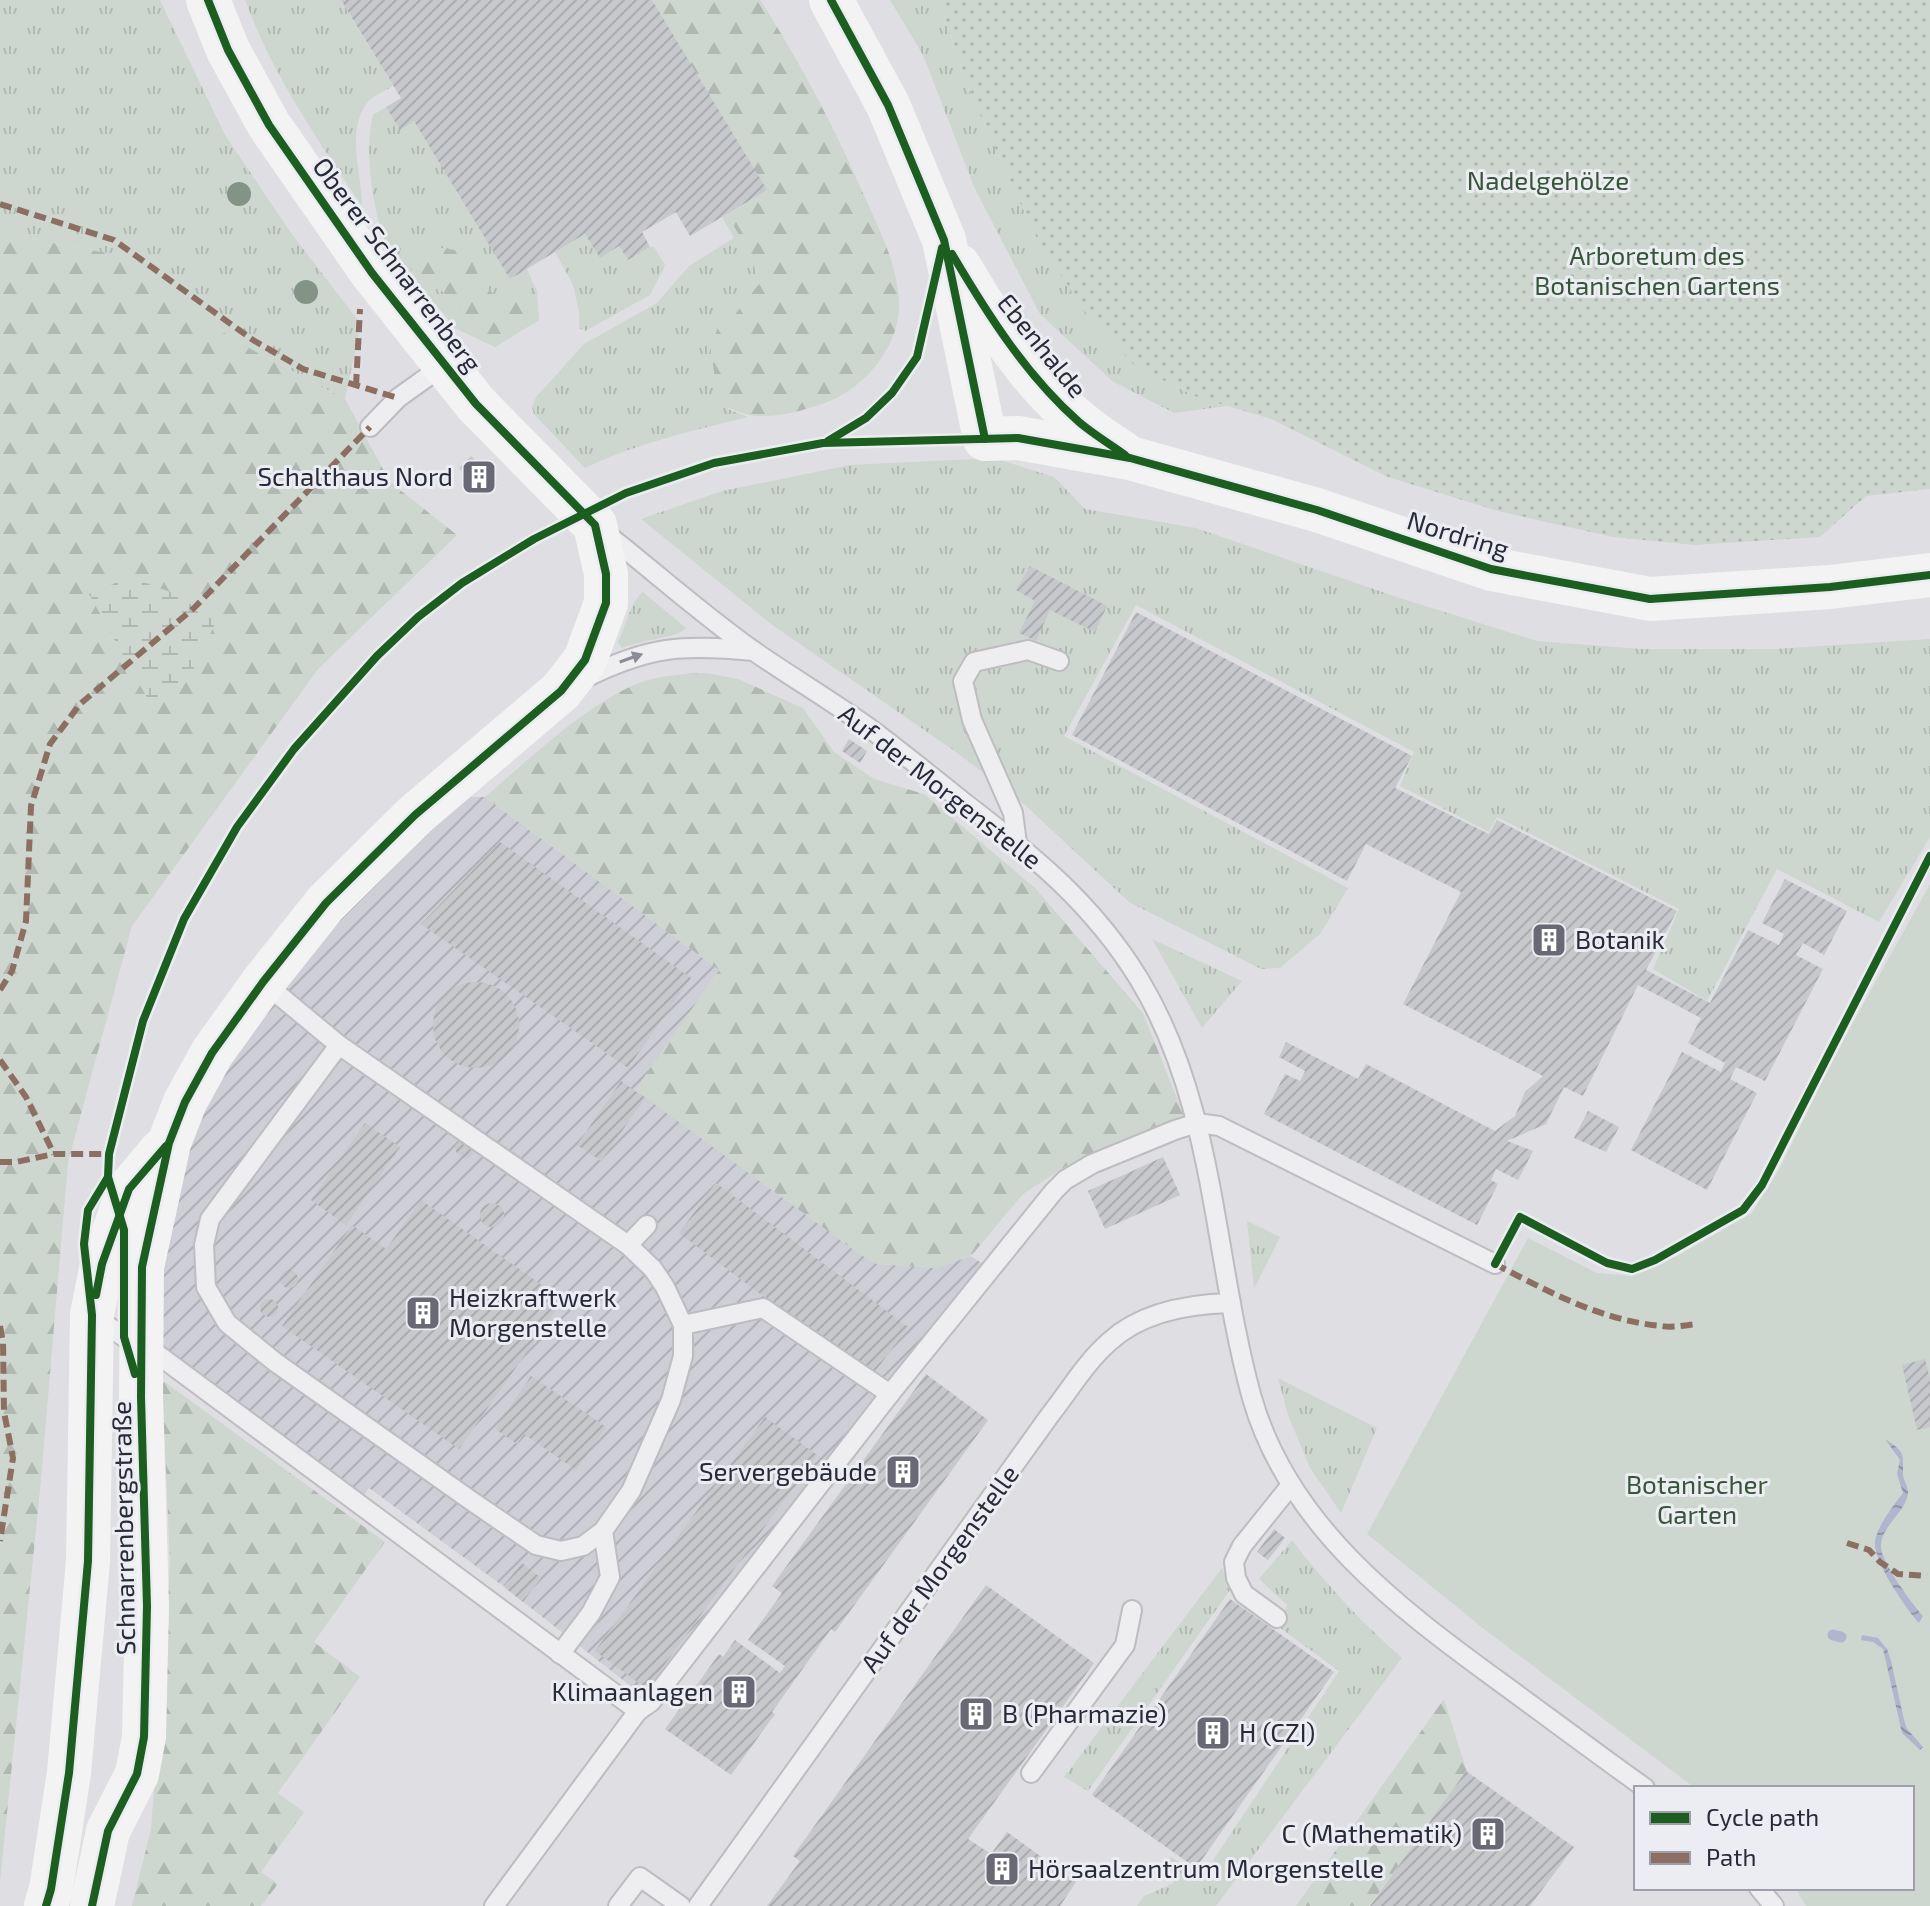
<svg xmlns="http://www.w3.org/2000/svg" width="1930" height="1906" viewBox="0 0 1930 1906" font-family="'Exo 2',sans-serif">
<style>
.industrial{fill:url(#industrial-furrows)}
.grass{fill:url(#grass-tufts)}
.forest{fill:url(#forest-firs)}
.wetland{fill:url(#wetland-marsh)}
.park{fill:url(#park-dots)}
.garden{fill:#cdd6cf}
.water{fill:url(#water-waves)}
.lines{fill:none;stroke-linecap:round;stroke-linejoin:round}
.stream{stroke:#afb6cd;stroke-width:11}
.building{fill:url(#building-hatch)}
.lane-casing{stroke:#bdbdc1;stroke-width:22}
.lane{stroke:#eeeef0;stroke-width:18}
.secondary{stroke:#f3f3f4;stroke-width:44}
.quiet{stroke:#8d6e63;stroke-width:6;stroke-dasharray:12 6;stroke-linecap:butt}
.cycleway-casing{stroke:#ecedf3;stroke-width:13}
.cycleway{stroke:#1b5e20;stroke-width:8}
.tree{fill:#839385}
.oneway{fill:#8b8c95}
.labels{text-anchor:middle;stroke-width:6;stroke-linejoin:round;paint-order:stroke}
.park-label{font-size:26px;fill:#375538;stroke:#ecedf3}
.street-label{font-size:26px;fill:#282a3a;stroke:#ecedf3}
.poi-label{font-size:26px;fill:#282a3a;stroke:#ecedf3;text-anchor:start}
</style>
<defs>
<pattern id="industrial-furrows" width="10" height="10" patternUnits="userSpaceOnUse" patternTransform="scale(2)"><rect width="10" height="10" fill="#cdced6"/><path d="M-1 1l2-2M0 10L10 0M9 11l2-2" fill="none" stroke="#b0b1b8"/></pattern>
<pattern id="grass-tufts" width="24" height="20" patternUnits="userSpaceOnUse" patternTransform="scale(2)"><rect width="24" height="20" fill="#cdd6cf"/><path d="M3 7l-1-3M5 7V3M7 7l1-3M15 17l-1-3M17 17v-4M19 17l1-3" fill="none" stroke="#b0b8b2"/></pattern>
<pattern id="forest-firs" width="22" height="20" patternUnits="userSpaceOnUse" patternTransform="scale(2)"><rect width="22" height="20" fill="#cdd6cf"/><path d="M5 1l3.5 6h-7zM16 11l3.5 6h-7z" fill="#b0b8b2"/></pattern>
<pattern id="wetland-marsh" width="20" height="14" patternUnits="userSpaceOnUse" patternTransform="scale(2)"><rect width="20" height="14" fill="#cdd6cf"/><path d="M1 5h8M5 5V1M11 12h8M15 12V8" fill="none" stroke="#b0b8b2"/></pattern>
<pattern id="park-dots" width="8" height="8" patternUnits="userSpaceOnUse" patternTransform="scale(2)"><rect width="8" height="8" fill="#cdd6cf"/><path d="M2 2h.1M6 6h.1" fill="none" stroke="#b0b8b2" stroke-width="1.8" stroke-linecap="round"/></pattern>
<pattern id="water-waves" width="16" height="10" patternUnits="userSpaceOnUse" patternTransform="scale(2)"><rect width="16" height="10" fill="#afb6cd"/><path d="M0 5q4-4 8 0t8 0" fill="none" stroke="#8e94a7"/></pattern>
<pattern id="building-hatch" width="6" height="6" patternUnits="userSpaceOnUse" patternTransform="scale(2)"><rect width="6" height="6" fill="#c7c8cc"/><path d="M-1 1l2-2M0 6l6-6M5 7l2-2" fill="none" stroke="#abacb0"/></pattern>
</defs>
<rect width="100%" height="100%" fill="#dfdfe3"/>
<polygon class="industrial" points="470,797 485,797 719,970 636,1090 858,1253 877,1264 936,1268 971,1256 990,1269 651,1702 503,1586 369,1488 357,1504 157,1354 156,1303 187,1146 217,1080 278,995 341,919 432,830"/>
<g class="grass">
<polygon points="0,0 160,0 225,135 291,233 361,324 345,399 234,340 118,255 0,233"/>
<path d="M 245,0 L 341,0 L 393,86 C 385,91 372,96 366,104 C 346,133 362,174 362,206 C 318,140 273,76 245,0 Z"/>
<polygon points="890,0 939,0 967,86 1035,235 1194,396 1227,406 1174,413 1112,381 1040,314 975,189 923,55"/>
<path d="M 386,107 L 400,129 L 414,121 L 527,269 L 537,291 L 539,320 L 495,347 L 455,328 L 387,245 C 372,212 364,150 373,115 Z"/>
<path d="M 727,214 L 752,258 L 759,284 L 733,317 L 717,329 L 711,350 L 714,370 L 728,409 L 748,417 C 692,431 637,443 585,468 L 534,414 L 532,407 L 536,397 L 584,344 L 657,303 L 689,266 L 734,238 L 722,217 Z"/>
<polygon points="585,234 619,246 628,260 650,247 654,247 665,265 650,295 585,331 579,328 579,312 573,285 555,252"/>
<polygon points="994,458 1054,477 1085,509 1196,528 1403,599 1537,641 1641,649 1775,649 1930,639 1930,837 1879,922 1777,869 1707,1001 1653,969 1679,909 1497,817 1489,832 1400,786 1414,752 1136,605 1064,736 1348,888 1321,933 1280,968 1261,969 1129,902 1025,805 956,752 771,624 641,519 722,491 850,465"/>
<path d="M 643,592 L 686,628 C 678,638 639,640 622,648 L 618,642 C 626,626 630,602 643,592 Z"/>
<polygon points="1152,939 1242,981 1202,1028"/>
<polygon points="1247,1221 1280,1237 1254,1289"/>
<polygon points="1278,1378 1377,1428 1341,1513 1310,1468 1288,1415"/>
<path d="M 1292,1540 C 1325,1583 1361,1622 1402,1658 L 1216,1906 L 1137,1906 L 1144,1896 L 1174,1883 L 1167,1863 L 1171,1857 L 1202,1877 L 1339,1671 L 1279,1627 L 1287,1605 L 1259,1579 Z"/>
<polygon points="1222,1568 1230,1590 1088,1791 1064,1777"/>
</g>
<g class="forest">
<path d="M 652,0 L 760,0 C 801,63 836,131 866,200 C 881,233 898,266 899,304 C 900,348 862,391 822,404 C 786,416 750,425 718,401 L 711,350 L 717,329 L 733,317 L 759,284 L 752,258 L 727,214 Z"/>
<polygon points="0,233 118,255 234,340 345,399 390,482 457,535 318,669 132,926 68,1162 41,1480 0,1882"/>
<polygon points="436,247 468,252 481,281 496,297 532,293 539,320 495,347 455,328 460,307 438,288 428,296 412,276 412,257"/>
<path d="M 706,673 L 738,679 L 803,708 L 834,752 L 874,779 L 924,794 L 1035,888 L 1143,1013 L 1184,1116 L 1068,1165 L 1023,1194 L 971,1256 L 936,1268 L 877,1264 L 858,1253 L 635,1090 L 719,970 L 485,797 C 531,758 583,706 639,683 C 661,675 683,674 706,673 Z"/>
<polygon points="162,1380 385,1542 314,1642 360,1677 278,1793 304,1812 261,1872 278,1884 261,1906 132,1906 151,1829 170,1564"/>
<polygon points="1444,1699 1467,1772 1369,1906 1296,1906"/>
</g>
<polygon class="wetland" points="130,577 221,611 191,674 150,703 89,594"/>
<polygon class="park" points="939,0 1930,0 1930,489 1866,496 1820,537 1694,545 1613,537 1498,511 1388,477 1271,419 1194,396 1135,366 1085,312 1035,235 967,86"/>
<polygon class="garden" points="1930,884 1930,1906 1806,1906 1795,1888 1912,1888 1912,1788 1695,1788 1484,1629 1367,1534 1528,1238 1597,1273 1632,1276 1677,1256 1752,1213 1780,1168 1834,1057"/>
<g class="water">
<path d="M 1885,1439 C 1905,1452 1903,1453 1903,1474 C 1903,1480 1908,1486 1908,1492 C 1907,1512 1880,1526 1881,1547 C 1881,1562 1912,1604 1923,1616 L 1919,1623 C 1906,1609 1872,1559 1875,1541 C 1878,1525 1893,1506 1903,1493 L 1897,1474 L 1900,1460 Z"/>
<polygon points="1862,1635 1878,1638 1887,1649 1891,1661 1904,1720 1907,1729 1923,1747 1920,1750 1902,1733 1883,1649 1873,1642 1861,1640"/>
</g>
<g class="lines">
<polyline class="stream" points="1833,1635 1841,1637"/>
</g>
<g class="building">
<polygon points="341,0 652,0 767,190 690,236 676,212 642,232 650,247 628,260 619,246 600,258 585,234 510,279 414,121 400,130 386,107 401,98"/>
<polygon points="471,456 497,483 484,495 459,468"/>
<polygon points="1030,566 1107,606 1095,632 1050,610 1036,641 1019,633 1035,601 1016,590"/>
<polygon points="1136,612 1412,756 1395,788 1489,834 1497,820 1677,911 1646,970 1710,1003 1748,930 1779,945 1784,934 1762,923 1785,879 1847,911 1824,955 1803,943 1796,955 1823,969 1765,1081 1736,1067 1730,1079 1757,1093 1707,1190 1631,1150 1682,1052 1721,1072 1725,1063 1688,1043 1701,1018 1638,985 1583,1096 1564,1087 1546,1124 1507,1141 1533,1151 1518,1180 1496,1169 1491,1180 1498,1184 1477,1225 1264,1114 1285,1074 1300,1081 1305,1071 1279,1057 1286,1042 1358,1079 1366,1064 1495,1131 1515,1116 1525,1092 1543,1076 1403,1004 1461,892 1366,844 1347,881 1072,735"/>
<polygon points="849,739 867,751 860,763 842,751"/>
<polygon points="500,842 691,978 628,1068 421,924"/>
<circle cx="476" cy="1025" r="43"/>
<polygon points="621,1081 645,1098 601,1161 577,1145"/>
<polygon points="1588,1111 1619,1127 1606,1152 1574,1138"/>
<polygon points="365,1123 400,1147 346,1225 311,1200"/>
<polygon points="462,1139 475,1150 470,1157 463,1158 456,1152 455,1146"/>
<polygon points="1163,1157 1180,1195 1105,1229 1088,1191"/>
<polygon points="716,1183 908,1327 871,1377 679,1233"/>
<polygon points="421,1200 563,1300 459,1449 282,1326 352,1225 386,1249"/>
<circle cx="492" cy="1215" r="12"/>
<circle cx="289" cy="1279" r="9"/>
<circle cx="269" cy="1308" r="9"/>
<polygon points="1925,1359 1930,1379 1930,1427 1917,1430 1902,1365"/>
<polygon points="926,1374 988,1420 835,1632 831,1629 772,1712 775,1714 731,1775 665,1729 719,1654 723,1657 735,1640 780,1673 785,1666 748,1640 782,1593 772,1586"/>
<polygon points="531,1376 606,1427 576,1470 524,1434 517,1444 495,1429"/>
<polygon points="765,1417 817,1455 647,1689 595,1651"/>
<polygon points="1274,1529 1285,1538 1268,1560 1257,1552"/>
<polygon points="522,1563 541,1578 523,1602 503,1586"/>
<polygon points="986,1585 1094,1663 968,1839 991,1854 1007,1832 1076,1882 1060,1906 767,1906 800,1861 793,1856"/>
<polygon points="1230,1599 1334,1672 1196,1868 1092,1795"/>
<polygon points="1466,1771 1574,1847 1530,1906 1370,1906"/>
</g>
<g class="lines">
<defs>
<g id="lane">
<polyline points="370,427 398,398 444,365"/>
<path d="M 604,532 C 655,572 705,617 758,654 C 796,680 835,703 872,730 C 904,754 935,779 966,804 C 1035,857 1093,904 1139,979 C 1216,1106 1213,1258 1252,1398 C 1289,1526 1397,1607 1500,1682 C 1548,1717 1596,1753 1645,1788"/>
<path d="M 583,679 C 649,646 682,644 754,651"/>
<polyline points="1017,843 1013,813 972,720 963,681 974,662 1028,650 1059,661"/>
<polyline points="263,982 339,1045 210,1219 204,1245 206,1287 227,1323 275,1362 473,1502 536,1545 561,1551 583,1546 603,1531 631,1491 671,1400 683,1356 683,1325 665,1287 653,1269 628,1245 339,1045"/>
<polyline points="628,1245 647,1225"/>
<polyline points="95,1317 124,1337 157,1354 638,1711 494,1906"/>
<polyline points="683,1325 763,1308 890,1394"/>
<polyline points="1277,1618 1244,1594 1236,1578 1234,1562 1242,1546 1291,1485"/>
<polyline points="560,1654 591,1613 610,1577 603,1531"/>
<polyline points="638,1711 651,1702 890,1394 1054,1191 1065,1180 1092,1164 1175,1130 1197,1123 1219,1126 1495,1264"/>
<polyline points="1031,1773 1125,1645 1132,1610"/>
<polyline points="1759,1888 1774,1906"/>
<polyline points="618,1906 640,1877 681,1906"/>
<path d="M 698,1906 L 1050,1415 C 1069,1391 1086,1362 1109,1342 C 1141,1312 1189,1304 1231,1303"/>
</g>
</defs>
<use href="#lane" class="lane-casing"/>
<use href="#lane" class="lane"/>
<g class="secondary">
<polyline points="831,0 888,105 944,240 985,439 1018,438 1130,458 1317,510 1491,569 1650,599 1830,587 1930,575"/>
<path d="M 959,266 C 993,323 1030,383 1082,424 C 1095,435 1109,444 1123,453"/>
<polyline points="46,1906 51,1889 69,1773 88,1561 92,1315 102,1264 129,1189 162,1150"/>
<polyline points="92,1906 108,1831 137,1774 144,1737 147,1606 141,1397 142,1267 169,1143 185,1102 212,1053 263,982 326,903 415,815 561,691 585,660 606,603 606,574 595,525 476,404 372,273 269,125 228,50 208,0"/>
</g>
<g class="quiet">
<polyline points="0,204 114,240 253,340 303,369 398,398"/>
<polyline points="356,386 360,309"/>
<polyline points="0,990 12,971 26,921 31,806 50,744 80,704 194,608 370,427"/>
<polyline points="0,1060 26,1097 54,1154"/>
<polyline points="0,1162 16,1162 54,1154 109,1154"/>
<path d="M 1495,1264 C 1547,1291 1602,1321 1662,1326 C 1673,1328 1686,1325 1698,1324"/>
<polyline points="0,1326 3,1342 4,1412 13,1458 0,1541"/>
<polyline points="1847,1543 1869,1550 1880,1562 1898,1574 1927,1576"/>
</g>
<defs>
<g id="cycleway">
<polyline points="831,0 888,105 944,240 985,439"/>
<path d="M 952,254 C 988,315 1026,375 1079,422 C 1093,434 1110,444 1125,455"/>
<polyline points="828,441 866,418 892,393 917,357 942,248"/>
<polyline points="108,1177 124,1230 124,1337 135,1374"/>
<polyline points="1495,1264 1520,1217 1607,1263 1632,1269 1655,1260 1743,1210 1762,1185 1930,856"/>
<polyline points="96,1295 102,1264 129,1189 166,1146"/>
<polyline points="46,1906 51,1889 69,1773 88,1561 92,1315 84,1244 88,1210 108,1177 109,1154 143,1021 184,919 237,827 294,749 377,656 418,617 462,583 534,539 626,493 714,463 823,443 1018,438 1130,458 1317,510 1491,569 1650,599 1830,587 1930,575"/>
<polyline points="92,1906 108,1831 137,1774 144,1737 147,1606 141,1397 142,1267 169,1143 185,1102 212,1053 263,982 326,903 415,815 561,691 585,660 606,603 606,574 595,525 476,404 372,273 269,125 228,50 208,0"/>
</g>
</defs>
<use href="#cycleway" class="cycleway-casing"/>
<use href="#cycleway" class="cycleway"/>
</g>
<g class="tree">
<circle cx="239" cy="194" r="12"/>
<circle cx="306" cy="292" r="12"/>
</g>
<defs><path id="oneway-solid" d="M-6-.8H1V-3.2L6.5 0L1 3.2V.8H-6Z" transform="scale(2)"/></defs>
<use class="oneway" href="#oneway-solid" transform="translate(631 658) rotate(-19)"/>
<defs>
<symbol id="building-square" viewBox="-11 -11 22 22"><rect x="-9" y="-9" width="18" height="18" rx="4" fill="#686975" stroke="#ecedf3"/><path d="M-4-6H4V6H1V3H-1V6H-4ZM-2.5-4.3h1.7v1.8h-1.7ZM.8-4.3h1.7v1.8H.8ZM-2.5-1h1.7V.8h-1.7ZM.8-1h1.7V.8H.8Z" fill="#fff"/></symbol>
</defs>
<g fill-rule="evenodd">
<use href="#building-square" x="459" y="457" width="40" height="40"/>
<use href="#building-square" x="1529" y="920" width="40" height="40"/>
<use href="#building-square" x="403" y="1293" width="40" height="40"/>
<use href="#building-square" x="883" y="1452" width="40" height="40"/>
<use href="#building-square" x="719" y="1672" width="40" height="40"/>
<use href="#building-square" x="956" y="1694" width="40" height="40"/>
<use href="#building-square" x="1193" y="1713" width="40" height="40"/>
<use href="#building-square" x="1468" y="1814" width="40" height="40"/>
<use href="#building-square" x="982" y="1849" width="40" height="40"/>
</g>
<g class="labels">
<g class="park-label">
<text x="1548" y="190">Nadelgehölze</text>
<text x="1657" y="265">Arboretum des<tspan x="1657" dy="30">Botanischen Gartens</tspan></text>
<text x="1697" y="1494">Botanischer<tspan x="1697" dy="30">Garten</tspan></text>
</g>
<g class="street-label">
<text transform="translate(397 265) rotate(53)" y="9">Oberer Schnarrenberg</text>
<text transform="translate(1042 346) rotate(51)" y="9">Ebenhalde</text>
<text transform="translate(1458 535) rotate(17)" y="9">Nordring</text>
<text transform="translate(940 787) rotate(38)" y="9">Auf der Morgenstelle</text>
<text transform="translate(124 1528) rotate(-91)" y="9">Schnarrenbergstraße</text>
<text transform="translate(940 1569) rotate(-54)" y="9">Auf der Morgenstelle</text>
</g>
<g class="poi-label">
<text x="453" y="486" text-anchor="end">Schalthaus Nord</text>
<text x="1575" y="949">Botanik</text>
<text x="449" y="1307">Heizkraftwerk<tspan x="449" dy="30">Morgenstelle</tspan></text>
<text x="877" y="1481" text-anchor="end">Servergebäude</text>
<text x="713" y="1701" text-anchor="end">Klimaanlagen</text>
<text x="1002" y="1723">B (Pharmazie)</text>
<text x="1239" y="1742">H (CZI)</text>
<text x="1462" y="1843" text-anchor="end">C (Mathematik)</text>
<text x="1028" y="1878">Hörsaalzentrum Morgenstelle</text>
</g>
</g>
<rect x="1634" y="1786" width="280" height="104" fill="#ecedf3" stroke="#9e9fa9" stroke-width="2"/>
<rect x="1650" y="1812" width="40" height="12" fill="#1b5e20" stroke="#9e9fa9" stroke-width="2"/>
<text x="1706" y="1826" font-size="24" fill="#282a3a">Cycle path</text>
<rect x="1650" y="1852" width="40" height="12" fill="#8d6e63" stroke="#9e9fa9" stroke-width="2"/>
<text x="1706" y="1866" font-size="24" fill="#282a3a">Path</text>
</svg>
